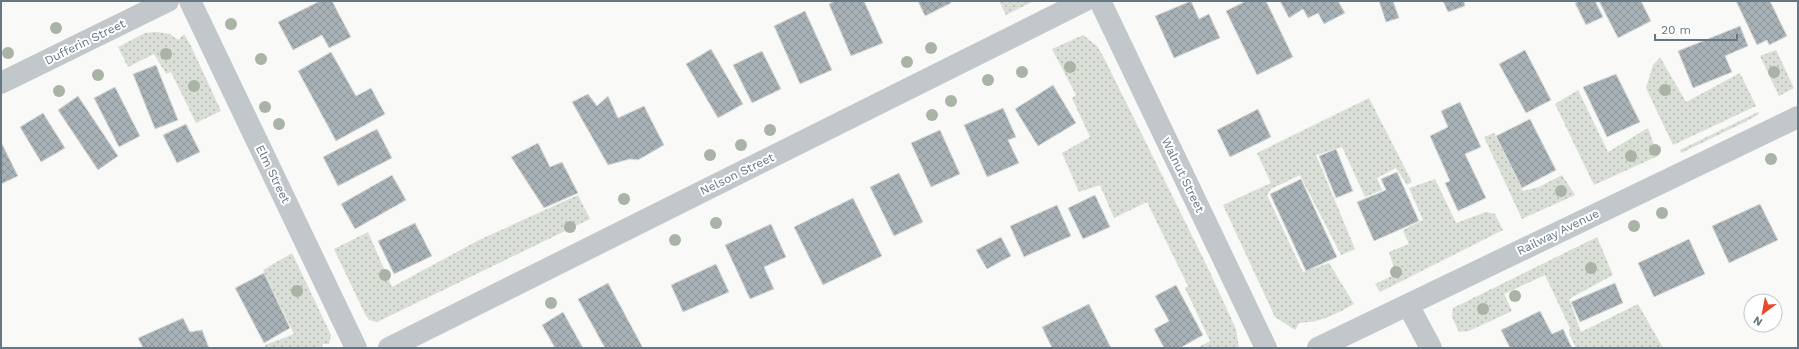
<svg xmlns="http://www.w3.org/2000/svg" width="1799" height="349" viewBox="0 0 1799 349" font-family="'Work Sans',sans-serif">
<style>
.grass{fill:url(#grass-dots)}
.building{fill:url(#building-cross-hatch);stroke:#dbdbd9}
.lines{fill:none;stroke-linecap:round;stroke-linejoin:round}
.minor{stroke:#c2c7cb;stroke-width:22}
.tertiary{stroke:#c2c7cb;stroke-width:22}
.tree{fill:#a9b3a6}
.labels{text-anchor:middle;stroke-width:4;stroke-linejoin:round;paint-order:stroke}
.street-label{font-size:12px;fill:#647782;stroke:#fff}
</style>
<defs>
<pattern id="grass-dots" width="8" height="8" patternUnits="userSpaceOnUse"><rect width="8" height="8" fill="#d9ded6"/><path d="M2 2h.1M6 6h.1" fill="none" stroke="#b4b9b3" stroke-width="1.8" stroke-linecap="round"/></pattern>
<pattern id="building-cross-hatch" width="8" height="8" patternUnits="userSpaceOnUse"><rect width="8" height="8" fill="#a7b1b6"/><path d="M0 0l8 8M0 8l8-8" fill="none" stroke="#8c9599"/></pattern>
</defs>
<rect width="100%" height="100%" fill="#f9f9f7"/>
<g class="grass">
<polygon points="999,1 1034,1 1006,15"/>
<polygon points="157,32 170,34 178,40 184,34 191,46 221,111 196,123 171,72 166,74 154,54 128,67 118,47 145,33"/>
<polygon points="1083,35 1097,46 1104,58 1206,264 1236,329 1239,348 1197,348 1210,341 1185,288 1188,286 1147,202 1114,218 1100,185 1079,192 1062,153 1090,137 1072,98 1076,95 1052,49"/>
<polygon points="1776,50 1794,88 1779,96 1760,56"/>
<polygon points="1660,57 1686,102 1740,73 1756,106 1673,145 1646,88 1653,65"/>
<polygon points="1578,90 1608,152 1648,128 1658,156 1594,185 1555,104"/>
<path d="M 1369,98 L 1412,182 L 1407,185 L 1396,168 L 1377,178 L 1382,190 L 1365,197 L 1342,147 L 1316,155 L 1355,249 L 1341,255 L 1300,175 L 1271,189 L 1267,195 L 1303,272 L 1329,263 L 1354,304 C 1334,315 1322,322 1299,323 L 1295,330 L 1275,317 L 1223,205 L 1271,183 L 1257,153 Z"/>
<polygon points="1758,112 1759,114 1747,121 1681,153 1680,150"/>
<polygon points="1494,133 1523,191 1539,187 1562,175 1575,195 1522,219 1484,137"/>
<polygon points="1435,179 1456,223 1486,212 1495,214 1503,230 1380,292 1375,284 1396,274 1389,252 1409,244 1403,230 1423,220 1409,188"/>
<polygon points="578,195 590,219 377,322 369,320 365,314 334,249 368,232 392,287 479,240"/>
<polygon points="1597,237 1613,275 1569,299 1581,332 1638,304 1663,348 1576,348 1569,333 1570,328 1545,275 1504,294 1512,311 1469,331 1459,332 1452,317 1453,308"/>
<polygon points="292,253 331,335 329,344 323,344 321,348 266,348 265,345 294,334 263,270"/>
</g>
<g class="building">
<polygon points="320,1 332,1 351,37 329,48 322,35 293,50 278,22"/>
<polygon points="835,1 864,1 883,43 851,56 829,4"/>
<polygon points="918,1 950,1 951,3 925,16"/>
<polygon points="1191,1 1199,19 1209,14 1220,38 1174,58 1155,16"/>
<polygon points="1246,1 1266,1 1293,57 1257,75 1226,11"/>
<polygon points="1280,1 1338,1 1345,13 1324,24 1318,13 1308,18 1303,9 1289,18"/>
<polygon points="1379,1 1393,1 1399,18 1386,22"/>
<polygon points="1443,1 1464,1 1465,6 1448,12"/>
<polygon points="1579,1 1595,1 1603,17 1586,25 1575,3"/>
<polygon points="1599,1 1641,1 1651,21 1618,38"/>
<polygon points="1736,1 1770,1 1787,36 1769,45 1767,40 1757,45"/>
<polygon points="805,11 832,70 800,84 774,26"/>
<polygon points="1740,26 1748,46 1725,56 1732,72 1693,88 1678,51"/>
<polygon points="711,49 743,104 718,118 686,64"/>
<polygon points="1525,50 1551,100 1526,113 1499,64"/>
<polygon points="762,51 781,89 752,103 733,65"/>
<polygon points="331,52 356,96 371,88 385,114 336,141 298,71"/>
<polygon points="156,65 178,120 155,129 133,74"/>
<polygon points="1616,74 1640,122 1607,137 1583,87"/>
<polygon points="1053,85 1076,123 1038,146 1015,109"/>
<polygon points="115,87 140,136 119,147 94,98"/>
<polygon points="588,94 597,106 608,96 618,118 644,106 664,145 638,160 630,159 608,165 572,102"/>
<polygon points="78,96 118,156 98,170 58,110"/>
<polygon points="1460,102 1481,147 1465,154 1486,198 1458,211 1445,183 1450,181 1430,136 1448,127 1441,111"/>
<polygon points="1003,108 1016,137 1008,140 1019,163 987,177 964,125"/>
<polygon points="1258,109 1271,137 1230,157 1217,130"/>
<polygon points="43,113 65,148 41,162 20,127"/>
<polygon points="1530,119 1556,170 1522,188 1496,136"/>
<polygon points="186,124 200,152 177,163 163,135"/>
<polygon points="377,129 392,158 338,186 323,157"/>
<polygon points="940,130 960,174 931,187 911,143"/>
<polygon points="1,142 18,176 1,184"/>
<polygon points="538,143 550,167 562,162 578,193 544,208 511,157"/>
<polygon points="1336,149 1353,191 1336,198 1319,156"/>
<polygon points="1397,172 1419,221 1374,241 1357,202 1386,190 1381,179"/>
<polygon points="899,173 923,222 894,236 870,187"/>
<polygon points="392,175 406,200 355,229 341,204"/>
<polygon points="1301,179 1337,257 1306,271 1270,194"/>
<polygon points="1095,195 1110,227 1083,239 1068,208"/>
<polygon points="853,198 882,256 823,285 794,227"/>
<polygon points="1760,204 1778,240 1729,263 1712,226"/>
<polygon points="1057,205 1071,236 1024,257 1010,226"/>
<polygon points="415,223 432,256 394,274 378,241"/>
<polygon points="771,224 786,257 764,267 774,289 750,299 725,245"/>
<polygon points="1001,237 1011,256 987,269 976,250"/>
<polygon points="1689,239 1705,274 1654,297 1638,263"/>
<polygon points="716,264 729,292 683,312 671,285"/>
<polygon points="264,273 290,328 264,343 235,288"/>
<polygon points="608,283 643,348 605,348 578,299"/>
<polygon points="1615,283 1623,303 1580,322 1571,302"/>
<polygon points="1176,285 1203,335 1180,348 1164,348 1154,329 1169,321 1155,296"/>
<polygon points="1089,304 1111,348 1052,348 1042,327"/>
<polygon points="1540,311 1552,334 1563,329 1572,348 1510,348 1501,330"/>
<polygon points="563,312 583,348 555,348 542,325"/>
<polygon points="183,318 190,332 202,330 209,348 143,348 138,338"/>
</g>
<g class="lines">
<g class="minor">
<polyline points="190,1 356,348"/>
<polyline points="1100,1 1266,348"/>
<polyline points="1408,305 1431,348"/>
<polyline points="389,348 1084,1"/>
<polyline points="1318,348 1798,117"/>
</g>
<polyline class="tertiary" points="1,83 168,1"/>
</g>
<g class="tree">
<circle cx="231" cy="24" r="6"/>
<circle cx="56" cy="28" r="6"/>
<circle cx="931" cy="48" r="6"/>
<circle cx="8" cy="53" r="6"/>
<circle cx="166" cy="54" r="6"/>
<circle cx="261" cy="59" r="6"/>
<circle cx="907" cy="62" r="6"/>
<circle cx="1070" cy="67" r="6"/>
<circle cx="1022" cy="72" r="6"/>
<circle cx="1774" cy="72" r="6"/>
<circle cx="98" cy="75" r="6"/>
<circle cx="988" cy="80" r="6"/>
<circle cx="194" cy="86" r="6"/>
<circle cx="1665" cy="90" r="6"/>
<circle cx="59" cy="91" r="6"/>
<circle cx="951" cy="101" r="6"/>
<circle cx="265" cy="107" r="6"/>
<circle cx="932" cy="115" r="6"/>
<circle cx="279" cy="124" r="6"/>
<circle cx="770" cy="130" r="6"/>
<circle cx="741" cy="145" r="6"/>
<circle cx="1655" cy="150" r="6"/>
<circle cx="710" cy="155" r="6"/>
<circle cx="1631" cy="156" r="6"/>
<circle cx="1771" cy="159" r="6"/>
<circle cx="1561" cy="191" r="6"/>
<circle cx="624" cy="199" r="6"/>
<circle cx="1662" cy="213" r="6"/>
<circle cx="716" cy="223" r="6"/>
<circle cx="1634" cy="226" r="6"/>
<circle cx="570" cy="227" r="6"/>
<circle cx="675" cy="240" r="6"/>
<circle cx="1591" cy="268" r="6"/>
<circle cx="1396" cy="272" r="6"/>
<circle cx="385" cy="275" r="6"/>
<circle cx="297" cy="291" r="6"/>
<circle cx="1515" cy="296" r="6"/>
<circle cx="551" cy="303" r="6"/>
<circle cx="1483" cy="309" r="6"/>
</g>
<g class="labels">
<g class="street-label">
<text transform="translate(85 42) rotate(-26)" y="4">Dufferin Street</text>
<text transform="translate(273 174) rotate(64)" y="4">Elm Street</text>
<text transform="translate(737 174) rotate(-26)" y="4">Nelson Street</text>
<text transform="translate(1183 175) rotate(64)" y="4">Walnut Street</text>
<text transform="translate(1558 232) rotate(-26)" y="4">Railway Avenue</text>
</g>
</g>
<rect width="1799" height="349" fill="none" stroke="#647782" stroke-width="4"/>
<g transform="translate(1763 313) rotate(212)"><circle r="19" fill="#ffffff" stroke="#c1c9cd"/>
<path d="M0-3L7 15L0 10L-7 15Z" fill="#e74a2a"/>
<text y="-6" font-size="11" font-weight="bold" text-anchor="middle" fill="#647782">N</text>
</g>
<path d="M1655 34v6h82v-6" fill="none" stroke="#647782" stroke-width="2"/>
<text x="1661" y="34" font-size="12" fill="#647782" stroke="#ffffff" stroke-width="3" paint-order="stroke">20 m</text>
</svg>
